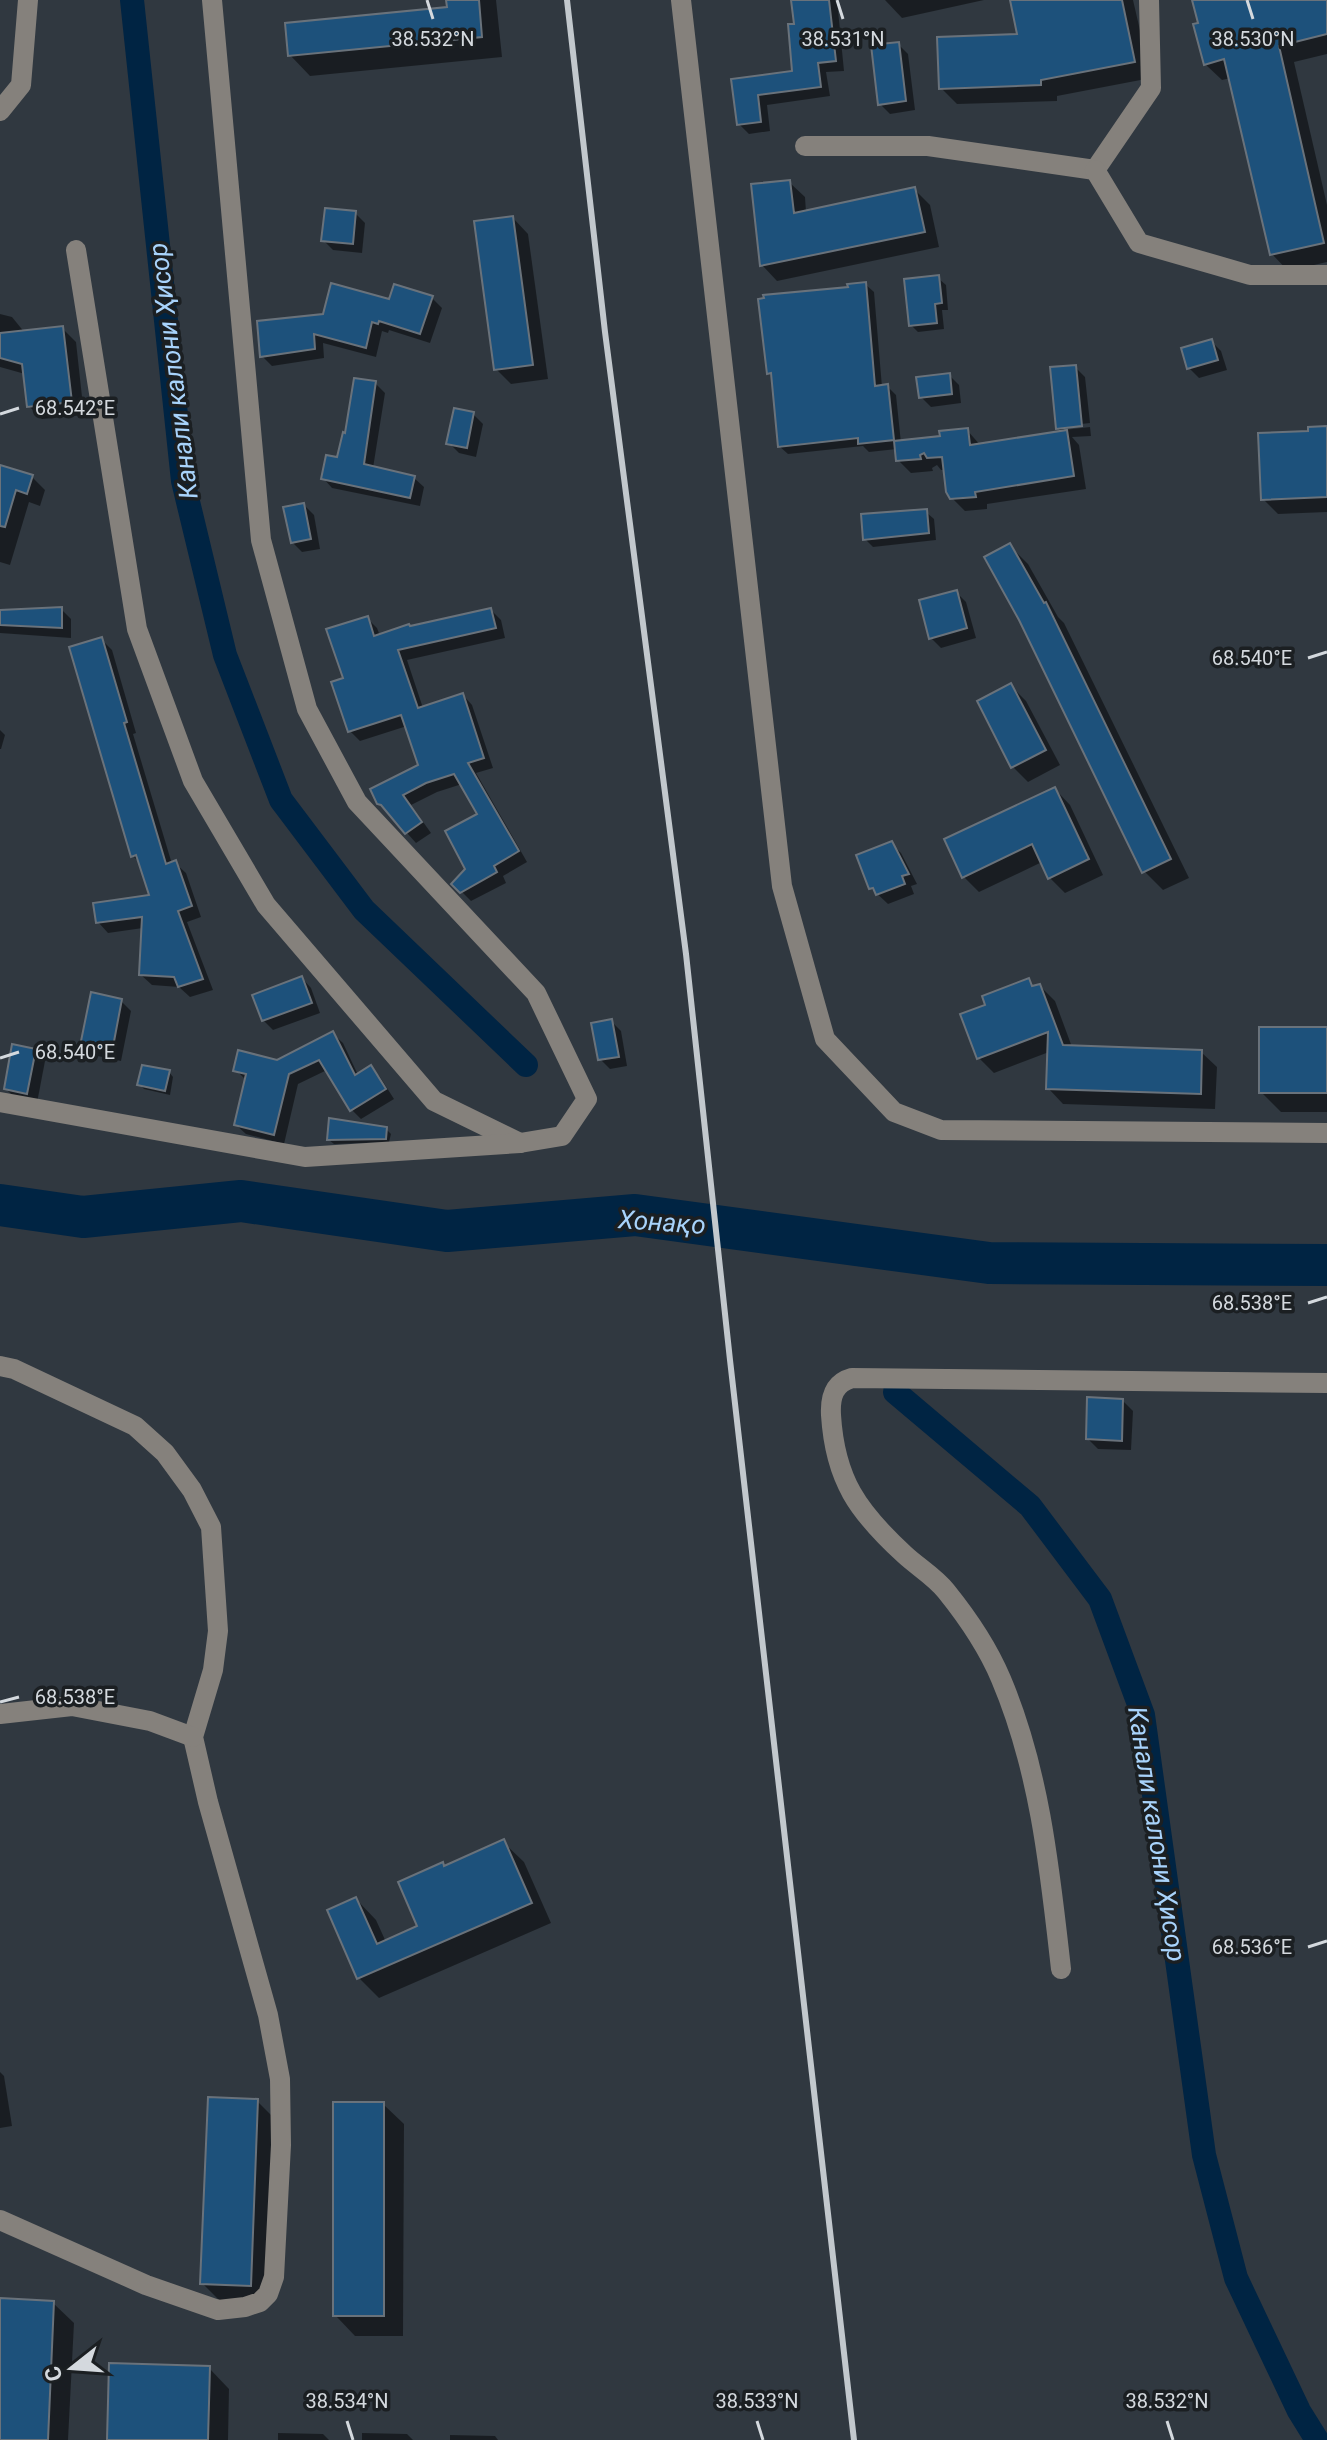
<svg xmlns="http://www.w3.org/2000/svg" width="1327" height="2440" viewBox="0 0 1327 2440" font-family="Roboto,sans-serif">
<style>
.shadow{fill:#0007}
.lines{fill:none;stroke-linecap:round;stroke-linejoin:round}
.canal{stroke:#002443;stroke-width:24}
.river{stroke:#002443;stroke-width:42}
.building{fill:#1d517b;stroke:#69727b;stroke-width:2}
.minor{stroke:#85817c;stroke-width:20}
.rail{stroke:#c2c8cd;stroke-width:6}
.ticks{fill:none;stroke:#d4d9de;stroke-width:3}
.labels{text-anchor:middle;stroke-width:7;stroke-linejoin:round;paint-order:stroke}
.water-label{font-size:26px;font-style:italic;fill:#a8d3fb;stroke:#1b1f22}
.ticks-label{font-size:20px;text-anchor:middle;fill:#d4d9de;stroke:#1b1f22;stroke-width:7;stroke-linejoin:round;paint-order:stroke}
</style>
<rect width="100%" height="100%" fill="#303840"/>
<g class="shadow">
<polygon points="448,0 496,0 502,57 310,76 290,55 449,9"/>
<polygon points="793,0 837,0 844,71 826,72 830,96 767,105 770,131 749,134 739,124 733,81 794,73 796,26"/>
<polygon points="885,0 984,0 902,18"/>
<polygon points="1012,0 1133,0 1151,78 1057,96 1057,101 957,104 941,88 1019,36"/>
<polygon points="1194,0 1327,0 1327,54 1294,62 1327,205 1327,262 1288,271 1272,254 1231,78 1222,80 1205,64"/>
<polygon points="898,44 908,54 915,110 890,114 880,104"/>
<polygon points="789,182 805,197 806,212 914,189 930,205 939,247 777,281 762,265"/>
<polygon points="355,213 365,223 362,253 333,250 323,240"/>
<polygon points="513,218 528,234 548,379 511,384 496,369"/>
<polygon points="938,278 946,285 948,310 942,310 944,329 918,332 911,325"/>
<polygon points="865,284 874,292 882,387 887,386 896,395 901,443 942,438 967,430 981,446 1063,433 1058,428 1075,367 1085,377 1090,423 1064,426 1064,430 1090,427 1091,436 1072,437 1079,445 1086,489 987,504 987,509 965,511 952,498 946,470 941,470 937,465 932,468 933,471 911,473 898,460 897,449 869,452 863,446 788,454 779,446 774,378 768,373 850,288"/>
<polygon points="432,298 442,308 430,343 389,330 388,333 382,331 376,357 323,343 324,358 272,366 262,356 325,315 390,302"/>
<polygon points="0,314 12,317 25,333 62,328 76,342 84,415 42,419 29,406 25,374 0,367"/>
<polygon points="1211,341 1221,351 1227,370 1199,378 1189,368"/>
<polygon points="949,375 959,385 961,403 931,407 921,397"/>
<polygon points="375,383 385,393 373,468 414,478 424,487 420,506 332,488 323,478 338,460"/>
<polygon points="473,414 483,424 476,457 459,453 449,443"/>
<polygon points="1327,428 1327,512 1278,514 1263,499 1310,433"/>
<polygon points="0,467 32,477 45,490 40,506 29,502 10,565 0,562"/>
<polygon points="304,505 314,515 320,549 302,552 292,542"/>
<polygon points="926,512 934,519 936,540 873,547 865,539"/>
<polygon points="1009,545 1028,564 1058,617 1064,623 1189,878 1163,890 1144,871"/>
<polygon points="956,592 966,602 976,638 941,648 931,638"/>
<polygon points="61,609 71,619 71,638 0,633 0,612"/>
<polygon points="491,610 501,620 505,638 407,660 423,708 463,695 472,705 493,768 476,773 527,862 503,876 506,883 471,901 454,884 468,870 479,815 462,784 437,792 411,805 431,833 416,843 407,833 379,803 421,766 407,726 360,741 350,731 345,679 367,618 377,628 380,636"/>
<polygon points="101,639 112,650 136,733 133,734 172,864 175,863 186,873 201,917 187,922 213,990 190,997 179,987 152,985 141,975 143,928 108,933 98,922 152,897 141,864 133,856"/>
<polygon points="1011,686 1026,701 1060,765 1028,782 1013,767"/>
<polygon points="0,730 5,735 1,749 0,749"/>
<polygon points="1055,789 1070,805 1103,875 1065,893 1050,878 1042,862 979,892 964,877"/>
<polygon points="891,843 901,853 917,884 911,886 914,894 888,904 871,888"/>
<polygon points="302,978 311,988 320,1013 273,1030 263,1020"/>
<polygon points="1029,981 1035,988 1040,986 1055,1001 1072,1047 1201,1052 1217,1067 1215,1109 1063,1104 1048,1088 1049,1052 994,1073 979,1058 987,1006"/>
<polygon points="121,1001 131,1011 121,1061 93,1055 83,1045"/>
<polygon points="611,1021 621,1031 627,1066 610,1069 600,1059"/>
<polygon points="1327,1029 1327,1112 1281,1112 1261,1092"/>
<polygon points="333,1034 343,1043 358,1075 371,1067 380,1077 394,1099 361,1119 351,1109 327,1070 298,1084 284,1144 246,1134 236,1125 247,1081 236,1070 277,1062"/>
<polygon points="35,1051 45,1061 37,1103 16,1099 6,1089"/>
<polygon points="169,1072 173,1077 170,1095 144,1089 140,1085"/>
<polygon points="386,1129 391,1134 389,1142 334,1144 329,1140"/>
<polygon points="1123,1401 1133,1411 1131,1450 1098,1449 1088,1439"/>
<polygon points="503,1842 524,1862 551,1923 379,1998 359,1978 356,1899 376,1920 386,1942 420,1927 445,1867"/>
<polygon points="0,2072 4,2076 12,2126 0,2128"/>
<polygon points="257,2101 278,2122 270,2306 222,2303 202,2283"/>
<polygon points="383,2104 404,2124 403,2336 355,2336 335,2315"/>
<polygon points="0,2300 53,2303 74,2323 68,2440 0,2440"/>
<polygon points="209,2368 229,2389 228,2440 109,2440"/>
<polygon points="278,2433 323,2434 329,2440 278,2440"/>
<polygon points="362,2433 407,2434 413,2440 362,2440"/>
<polygon points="450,2435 495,2436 498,2440 450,2440"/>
</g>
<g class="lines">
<g class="canal">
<polyline points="132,0 183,481 225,655 281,800 364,910 526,1065"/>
<polyline points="895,1392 1030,1506 1100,1599 1143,1715 1204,2155 1236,2278 1299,2411 1317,2440"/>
</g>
<polyline class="river" points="0,1205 83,1217 241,1201 447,1231 635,1215 989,1263 1327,1265"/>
</g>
<g class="building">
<polygon points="446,0 479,0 482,37 288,56 285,23 447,7"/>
<polygon points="791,0 829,0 836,61 818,63 821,87 758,95 761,122 737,125 731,79 792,71 788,24 794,24"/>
<polygon points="1010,0 1122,0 1135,62 1041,80 1041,85 939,89 937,37 1017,34"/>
<polygon points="1192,0 1327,0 1327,34 1279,46 1324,243 1270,255 1224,59 1204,65 1193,24 1198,23"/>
<polygon points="899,42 906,101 878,105 871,45"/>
<polygon points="790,180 794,213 915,187 925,232 760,266 751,184"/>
<polygon points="325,208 356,211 353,244 321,241"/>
<polygon points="513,216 533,365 494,370 474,221"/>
<polygon points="939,275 942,303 935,304 937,323 909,326 904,279"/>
<polygon points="866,282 875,386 888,384 894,440 858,444 858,438 778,447 771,373 767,374 758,299 764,298 763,295 848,287 847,284"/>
<polygon points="331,283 389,299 394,284 433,296 420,334 379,321 378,324 372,322 366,348 314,334 315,349 260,357 257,321 323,314"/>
<polygon points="63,326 72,402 27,407 22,364 0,358 0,333"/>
<polygon points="1212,339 1218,360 1187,369 1181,348"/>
<polygon points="1076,365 1082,426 1056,429 1050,367"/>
<polygon points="950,373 952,394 919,398 916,377"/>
<polygon points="354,378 376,381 364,464 415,476 410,498 321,479 326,455 337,457 343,432 345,433"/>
<polygon points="454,408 474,412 467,448 446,444"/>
<polygon points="1327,426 1327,497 1261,500 1258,433 1308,431 1308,427"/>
<polygon points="968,428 970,445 1067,430 1074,476 975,492 976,497 950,499 946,492 942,457 927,458 924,453 920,455 921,459 896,461 894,441 940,436 939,431"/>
<polygon points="0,465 33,475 27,494 16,490 5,527 0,526"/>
<polygon points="304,503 311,539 291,543 283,507"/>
<polygon points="927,509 929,533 863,540 861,514"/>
<polygon points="1010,543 1044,603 1046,602 1171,859 1142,873 1019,620 984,557"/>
<polygon points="957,590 967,628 929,639 919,600"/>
<polygon points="62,607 62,628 0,625 0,610"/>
<polygon points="491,608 496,628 398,650 418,708 463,693 484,758 468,763 519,851 494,866 497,872 460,893 451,884 465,869 445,831 477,814 454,774 426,783 403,795 422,822 405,834 381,805 377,804 370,789 418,765 401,715 348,732 331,682 343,678 326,629 368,616 374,636 409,624 410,626"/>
<polygon points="102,637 127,722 124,723 166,864 176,860 192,906 178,911 203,979 178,987 174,977 139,975 142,917 96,923 93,903 149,895 136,855 131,857 69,647"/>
<polygon points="1011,683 1046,750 1011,768 977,701"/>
<polygon points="1055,787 1089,859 1048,879 1032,844 962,878 944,839"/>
<polygon points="892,841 909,874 902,876 905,884 876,895 873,888 869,889 856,855"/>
<polygon points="302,976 312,1003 262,1021 252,995"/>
<polygon points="1029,978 1032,986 1040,984 1063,1045 1202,1050 1201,1094 1046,1089 1048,1032 977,1059 960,1014 985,1005 982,996"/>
<polygon points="91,992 122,999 112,1052 80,1046"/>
<polygon points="612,1019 619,1057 598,1060 591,1023"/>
<rect x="1259" y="1027" width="68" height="66"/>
<polygon points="333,1031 355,1075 371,1065 386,1089 350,1111 319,1060 289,1074 274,1135 234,1125 246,1074 233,1071 238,1050 277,1060"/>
<polygon points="12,1044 36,1049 27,1094 4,1089"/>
<polygon points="142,1065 170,1070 165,1091 137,1085"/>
<polygon points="329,1118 387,1127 386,1139 327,1140"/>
<polygon points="1087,1397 1123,1399 1122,1441 1086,1439"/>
<polygon points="504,1839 532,1903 357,1979 327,1910 356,1897 377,1944 417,1926 398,1882 443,1862 444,1866"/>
<polygon points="208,2097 258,2099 251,2286 200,2284"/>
<rect x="333" y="2102" width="51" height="214"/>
<polygon points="0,2298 54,2301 48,2440 0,2440"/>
<polygon points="109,2363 210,2366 208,2440 107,2440"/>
</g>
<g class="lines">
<g class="minor">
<polyline points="681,0 782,886 825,1039 894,1112 941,1130 1327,1133"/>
<polyline points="0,111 21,85 28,0"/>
<polyline points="805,146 928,146 1095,170 1151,88 1149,0"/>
<polyline points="1095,170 1139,243 1250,275 1327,275"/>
<polyline points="76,250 137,629 193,781 266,905 434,1101 520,1143"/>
<polyline points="0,1102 305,1157 520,1143 562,1136 587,1099 536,993 357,802 307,709 261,540 212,0"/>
<polyline points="0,1366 14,1369 135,1426 165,1453 192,1490 211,1527 218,1631 213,1670 193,1737 208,1802 268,2015 280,2079 281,2145 274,2277 268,2294 260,2302 245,2307 218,2310 146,2285 0,2220"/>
<polyline points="0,1714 72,1706 150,1721 193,1737"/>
<path d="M 1061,1969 C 1050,1871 1040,1771 1001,1679 C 988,1648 967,1617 946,1591 C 935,1577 918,1567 905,1555 C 858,1512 835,1480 831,1415 C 830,1397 834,1383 852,1378 L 1327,1383"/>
</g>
<polyline class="rail" points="567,0 605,332 686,954 730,1360 854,2440"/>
</g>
<path class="ticks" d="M 427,0 L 433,19M 837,0 L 843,19M 1247,0 L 1253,19M 0,414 L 19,408M 1308,658 L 1327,652M 0,1058 L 19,1052M 1308,1303 L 1327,1297M 0,1702 L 19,1697M 1308,1947 L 1327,1941M 347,2421 L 353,2440M 757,2421 L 763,2440M 1167,2421 L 1173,2440"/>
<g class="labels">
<g class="water-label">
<text transform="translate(173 371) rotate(-97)" y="9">Канали калони Ҳисор</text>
<text transform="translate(662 1222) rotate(4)" y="9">Хонақо</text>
<text transform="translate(1157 1834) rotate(81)" y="9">Канали калони Ҳисор</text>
</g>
</g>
<g class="ticks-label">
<text x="1253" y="46">38.530°N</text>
<text x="433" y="46">38.532°N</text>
<text x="843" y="46">38.531°N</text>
<text x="75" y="415">68.542°E</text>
<text x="1252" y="665">68.540°E</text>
<text x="75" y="1059">68.540°E</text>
<text x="1252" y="1310">68.538°E</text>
<text x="75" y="1704">68.538°E</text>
<text x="1252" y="1954">68.536°E</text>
<text x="347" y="2408">38.534°N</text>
<text x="757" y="2408">38.533°N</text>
<text x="1167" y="2408">38.532°N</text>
</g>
<g transform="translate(72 2368) rotate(253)" stroke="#1b1f22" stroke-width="6" paint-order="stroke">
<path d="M0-6L14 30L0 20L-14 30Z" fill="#d4d9de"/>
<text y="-12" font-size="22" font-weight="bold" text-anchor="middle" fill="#d4d9de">С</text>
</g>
</svg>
